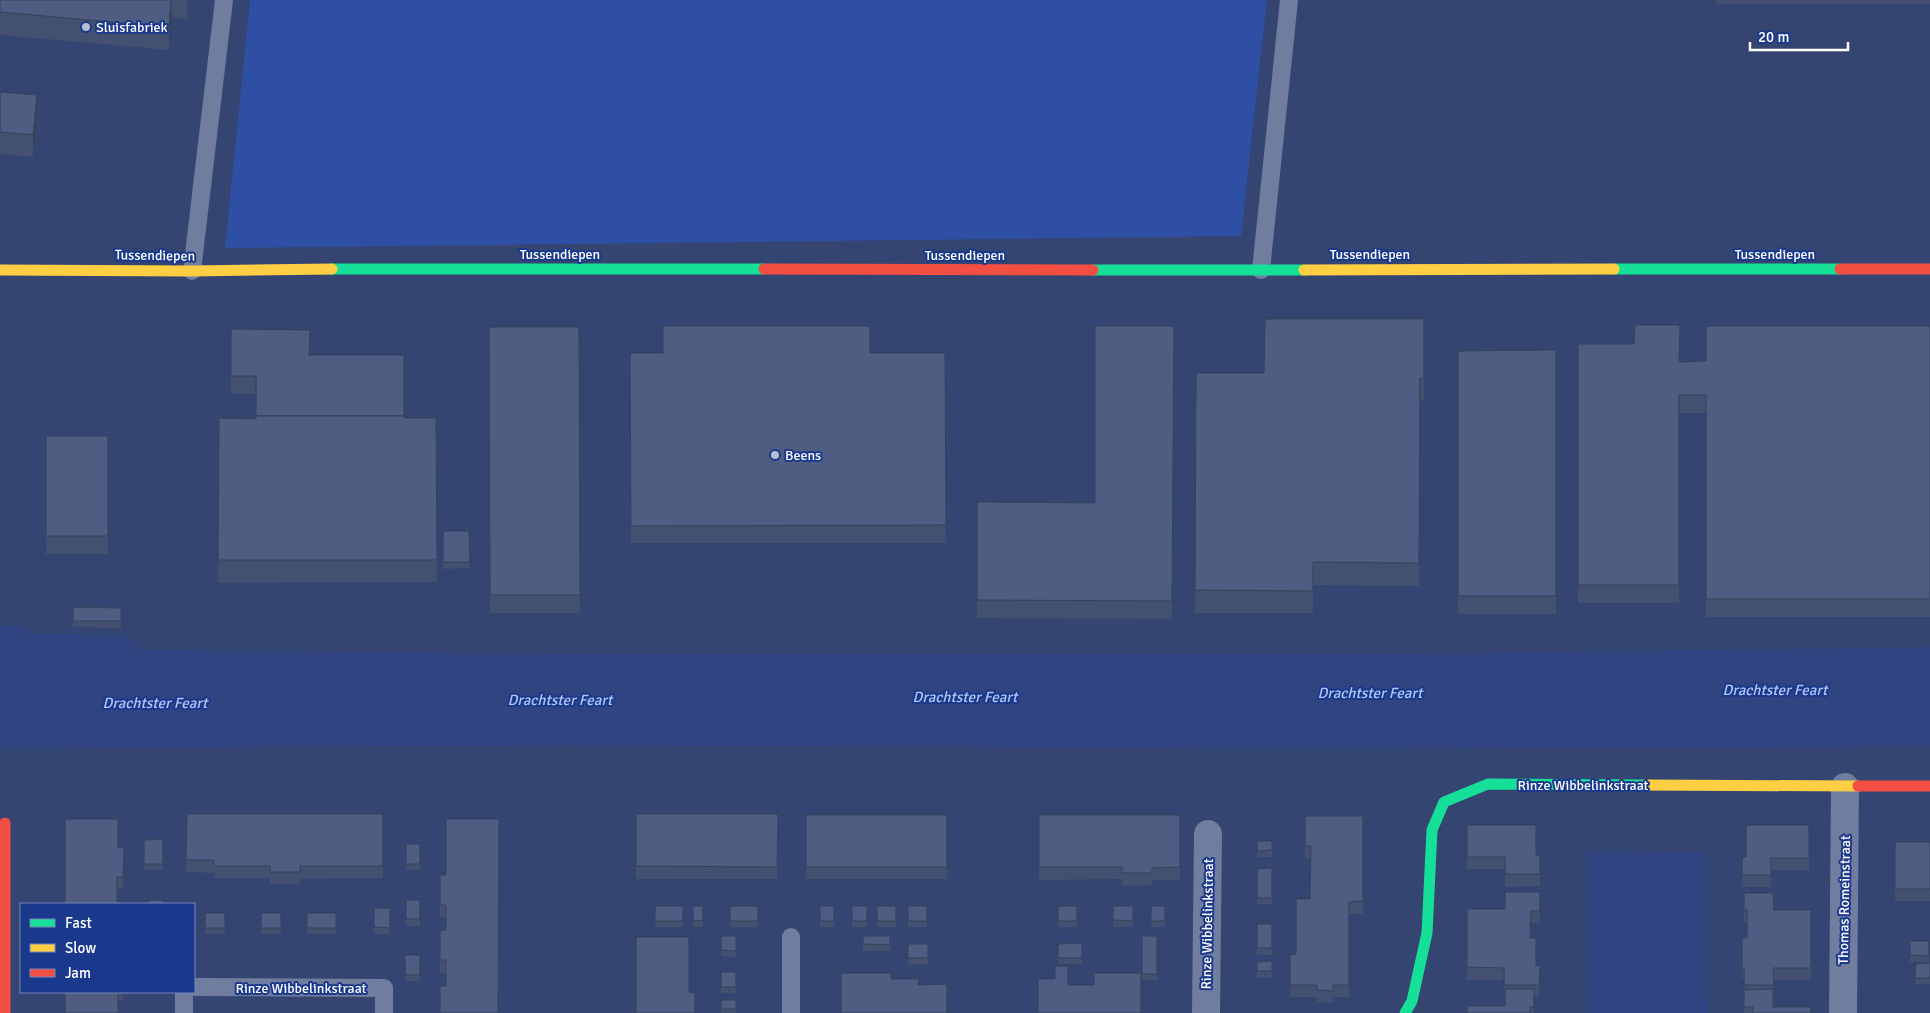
<svg xmlns="http://www.w3.org/2000/svg" width="1930" height="1013" viewBox="0 0 1930 1013" font-family="Signika,sans-serif">
<style>
.green{fill:#2e4fa3}
.water{fill:#2f4481}
.lines{fill:none;stroke-linecap:round;stroke-linejoin:round}
.lane{stroke:#707d9f;stroke-width:18}
.street{stroke:#707d9f;stroke-width:28}
.fast{stroke:#16e098;stroke-width:11}
.slow{stroke:#ffcf43;stroke-width:11}
.jam{stroke:#f24e42;stroke-width:11}
.wall{fill:#43506f}
.shaded-wall{fill:#37415a}
.building{fill:#4e5d81;stroke:#37415a}
.poi-dot{fill:#b8bece;stroke:#1a398c;stroke-width:2}
.labels{text-anchor:middle;stroke-width:4;stroke-linejoin:round;paint-order:stroke}
.poi-label{font-size:14px;fill:#fff;stroke:#1a398c;text-anchor:start}
.street-label{font-size:14px;fill:#fff;stroke:#1a398c}
.water-label{font-size:15px;font-style:italic;fill:#b2c5f5;stroke:#1a398c}
</style>
<rect width="100%" height="100%" fill="#344572"/>
<polygon class="green" points="250,0 1267,0 1241,236 225,248"/>
<g class="water">
<polygon points="0,626 27,626 28,634 128,635 141,650 600,654 1385,654 1930,647 1930,747 1273,749 566,745 0,749"/>
<polygon points="1586,851 1706,852 1707,1013 1586,1013"/>
</g>
<g class="lines">
<g class="lane">
<polyline points="1261,270 1289,0"/>
<polyline points="192,271 224,0"/>
<polyline points="791,937 791,1013"/>
<polyline points="194,987 384,988 384,1013"/>
<polyline points="184,992 184,1013"/>
</g>
<g class="street">
<polyline points="1206,1013 1208,834"/>
<polyline points="1843,1013 1845,787"/>
</g>
<g class="fast">
<polyline points="332,269 764,269"/>
<polyline points="1614,269 1840,269"/>
<polyline points="1093,270 1304,270"/>
<polyline points="1405,1013 1412,1001 1427,933 1432,830 1444,802 1488,784 1645,785"/>
</g>
<g class="slow">
<polyline points="0,270 192,271 332,269"/>
<polyline points="1304,270 1614,269"/>
<polyline points="1645,785 1858,786"/>
</g>
<g class="jam">
<polyline points="764,269 1093,270"/>
<polyline points="1840,269 1930,269"/>
<polyline points="1858,786 1930,786"/>
<polyline points="5,823 5,1013"/>
</g>
</g>
<g class="wall">
<polygon points="0,0 188,0 187,19 172,17 169,50 0,35"/>
<rect x="1716" y="0" width="214" height="4"/>
<polygon points="0,92 37,117 33,157 0,154"/>
<polygon points="1424,319 1424,400 1420,400 1419,586 1313,585 1313,613 1195,613 1196,373 1264,373"/>
<polygon points="1174,326 1172,619 977,618 977,502 1095,503"/>
<polygon points="1930,326 1930,617 1706,617 1706,413 1679,413 1679,603 1578,603 1578,344 1679,362 1706,361"/>
<polygon points="489,327 579,327 580,613 490,613"/>
<polygon points="231,329 310,355 404,418 436,418 437,582 218,583 219,418 256,419 256,394 231,394"/>
<polygon points="1556,350 1556,614 1458,614 1458,351"/>
<polygon points="630,353 945,353 946,543 631,543"/>
<rect x="46" y="436" width="62" height="118"/>
<polygon points="443,531 469,531 470,568 443,569"/>
<polygon points="73,607 121,608 121,628 73,627"/>
<polygon points="187,814 383,814 383,878 300,879 300,884 270,884 270,878 214,878 214,873 186,872"/>
<polygon points="636,814 778,814 777,879 636,879"/>
<rect x="806" y="815" width="141" height="64"/>
<polygon points="1039,815 1180,815 1180,880 1152,880 1152,885 1122,886 1122,879 1039,880"/>
<polygon points="1305,816 1363,816 1363,914 1349,914 1349,997 1333,997 1333,1003 1317,1002 1317,997 1290,997 1290,955 1296,954 1310,899 1311,858 1305,858"/>
<polygon points="1467,825 1536,855 1540,855 1540,886 1505,887 1505,869 1467,869"/>
<polygon points="1809,825 1809,870 1771,870 1771,887 1742,887 1742,857 1746,857"/>
<polygon points="163,839 163,870 144,870 144,840"/>
<rect x="1257" y="841" width="15" height="16"/>
<rect x="1895" y="842" width="35" height="59"/>
<rect x="406" y="844" width="14" height="26"/>
<polygon points="118,847 124,847 123,889 117,889"/>
<polygon points="1272,868 1272,904 1257,904 1257,869"/>
<polygon points="440,875 498,1013 446,986 446,973 440,973 440,931 446,930 446,917 440,917"/>
<polygon points="1540,892 1540,923 1531,923 1530,938 1536,966 1540,965 1539,997 1534,997 1534,1013 1467,1013 1505,1006 1504,980 1467,980 1467,909 1505,909"/>
<polygon points="1744,893 1774,910 1811,910 1811,980 1774,980 1773,1007 1811,1013 1744,1013 1744,980 1742,980 1742,937 1747,938 1747,922 1744,922"/>
<rect x="406" y="900" width="14" height="26"/>
<rect x="655" y="906" width="28" height="21"/>
<rect x="693" y="906" width="10" height="21"/>
<rect x="730" y="906" width="28" height="21"/>
<rect x="820" y="906" width="14" height="21"/>
<rect x="852" y="906" width="15" height="21"/>
<rect x="877" y="906" width="19" height="21"/>
<rect x="908" y="906" width="19" height="21"/>
<rect x="1058" y="906" width="19" height="21"/>
<rect x="1113" y="906" width="20" height="21"/>
<rect x="1151" y="906" width="14" height="21"/>
<rect x="374" y="908" width="16" height="26"/>
<rect x="205" y="913" width="20" height="21"/>
<rect x="261" y="913" width="20" height="21"/>
<rect x="307" y="913" width="29" height="21"/>
<rect x="1257" y="924" width="15" height="31"/>
<polygon points="721,936 736,936 736,957 721,956"/>
<rect x="863" y="936" width="27" height="15"/>
<rect x="1142" y="936" width="15" height="44"/>
<rect x="1910" y="941" width="19" height="21"/>
<polygon points="1082,943 1082,964 1058,964 1058,944"/>
<polygon points="908,944 928,944 928,964 908,965"/>
<rect x="405" y="955" width="15" height="26"/>
<polygon points="1272,961 1272,978 1257,978 1257,962"/>
<polygon points="1930,963 1930,984 1915,984 1916,964"/>
<rect x="721" y="972" width="15" height="21"/>
<polygon points="65,992 123,992 123,1001 118,1001"/>
<rect x="721" y="1000" width="15" height="13"/>
</g>
<g class="shaded-wall">
<polygon points="171,0 172,17 169,50 169,27"/>
<polygon points="187,0 188,0 187,19"/>
<polygon points="37,95 37,117 33,157 33,135"/>
</g>
<g class="building">
<polygon points="0,0 171,0 169,27 0,12"/>
<polygon points="0,92 37,95 33,135 0,132"/>
<polygon points="1265,319 1424,319 1424,378 1420,378 1419,563 1313,562 1313,591 1195,590 1196,373 1264,373"/>
<polygon points="1635,325 1680,325 1679,362 1706,361 1706,326 1930,326 1930,599 1706,599 1706,395 1679,395 1679,585 1578,585 1578,344 1634,344"/>
<polygon points="663,326 870,326 870,353 945,353 946,525 631,526 630,353 663,353"/>
<polygon points="1095,326 1174,326 1172,601 977,600 977,502 1095,503"/>
<polygon points="489,327 579,327 580,595 490,595"/>
<polygon points="231,329 310,330 309,355 404,355 404,416 256,416 256,376 231,376"/>
<polygon points="1556,350 1556,596 1458,596 1458,351"/>
<polygon points="256,416 404,416 404,418 436,418 437,560 218,560 219,418 256,419"/>
<rect x="46" y="436" width="62" height="100"/>
<polygon points="443,531 469,531 470,562 443,562"/>
<polygon points="73,607 121,608 121,621 73,621"/>
<polygon points="187,814 383,814 383,866 300,866 300,872 270,872 270,866 214,866 214,860 186,860"/>
<polygon points="636,814 778,814 777,867 636,866"/>
<rect x="806" y="815" width="141" height="52"/>
<polygon points="1039,815 1180,815 1180,867 1152,868 1152,873 1122,873 1122,867 1039,867"/>
<polygon points="1305,816 1363,816 1363,901 1349,902 1349,985 1333,985 1333,991 1317,990 1317,985 1290,985 1290,955 1296,954 1296,899 1310,899 1311,846 1305,846"/>
<polygon points="65,819 118,819 118,847 124,847 123,877 117,877 117,904 65,904"/>
<polygon points="446,819 499,819 498,1013 440,1013 440,986 446,986 446,960 440,960 440,931 446,930 446,905 440,905 440,875 446,875"/>
<polygon points="1467,825 1536,825 1536,855 1540,855 1540,874 1505,874 1505,857 1467,857"/>
<polygon points="1746,825 1809,825 1809,858 1771,858 1771,875 1742,875 1742,857 1746,857"/>
<polygon points="163,839 163,864 144,864 144,840"/>
<polygon points="1257,841 1272,841 1272,850 1257,851"/>
<rect x="1895" y="842" width="35" height="47"/>
<rect x="406" y="844" width="14" height="20"/>
<polygon points="1272,868 1272,898 1257,898 1257,869"/>
<polygon points="1505,892 1540,892 1540,911 1531,911 1530,938 1536,938 1536,966 1540,965 1539,985 1504,985 1504,968 1467,967 1467,909 1505,909"/>
<polygon points="1744,893 1773,893 1774,910 1811,910 1811,968 1773,968 1774,985 1744,985 1744,968 1742,968 1742,937 1747,938 1747,910 1744,910"/>
<rect x="149" y="900" width="14" height="4"/>
<rect x="406" y="900" width="14" height="19"/>
<rect x="655" y="906" width="28" height="15"/>
<polygon points="693,906 703,906 703,921 693,920"/>
<rect x="730" y="906" width="28" height="15"/>
<rect x="820" y="906" width="14" height="15"/>
<rect x="852" y="906" width="15" height="15"/>
<rect x="877" y="906" width="19" height="15"/>
<rect x="908" y="906" width="19" height="15"/>
<rect x="1058" y="906" width="19" height="15"/>
<polygon points="1113,906 1133,906 1133,921 1113,920"/>
<rect x="1151" y="906" width="14" height="15"/>
<polygon points="374,908 390,908 390,928 374,927"/>
<rect x="205" y="913" width="20" height="15"/>
<rect x="261" y="913" width="20" height="15"/>
<rect x="307" y="913" width="29" height="15"/>
<rect x="1257" y="924" width="15" height="24"/>
<polygon points="721,936 736,936 736,951 721,950"/>
<polygon points="863,936 890,936 890,945 863,944"/>
<rect x="1142" y="936" width="15" height="38"/>
<polygon points="636,937 689,937 689,992 695,993 695,1013 636,1013"/>
<polygon points="1910,941 1929,941 1929,956 1910,955"/>
<polygon points="1082,943 1082,958 1058,958 1058,944"/>
<rect x="908" y="944" width="20" height="14"/>
<rect x="405" y="955" width="15" height="20"/>
<polygon points="1272,961 1272,971 1257,971 1257,962"/>
<polygon points="1930,963 1930,978 1915,978 1916,964"/>
<polygon points="1055,966 1068,966 1068,985 1094,985 1094,973 1141,973 1141,1013 1038,1013 1038,979 1055,979"/>
<rect x="721" y="972" width="15" height="15"/>
<polygon points="841,973 891,973 891,979 919,979 918,985 947,984 947,1013 841,1013"/>
<polygon points="1505,989 1534,989 1534,1007 1530,1007 1530,1013 1467,1013 1467,1006 1505,1006"/>
<polygon points="1773,989 1773,1007 1811,1007 1811,1013 1753,1013 1753,1007 1744,1007 1744,990"/>
<rect x="65" y="992" width="53" height="21"/>
<rect x="721" y="1000" width="15" height="9"/>
</g>
<g class="poi-dot">
<circle cx="86" cy="27" r="5"/>
<circle cx="775" cy="455" r="5"/>
</g>
<g class="labels">
<g class="poi-label">
<text x="96" y="32">Sluisfabriek</text>
<text x="785" y="460">Beens</text>
</g>
<g class="street-label">
<text x="560" y="259">Tussendiepen</text>
<text x="1370" y="259">Tussendiepen</text>
<text x="1775" y="259">Tussendiepen</text>
<text transform="translate(155 255) rotate(1)" y="5">Tussendiepen</text>
<text x="965" y="260">Tussendiepen</text>
<text x="1583" y="790">Rinze Wibbelinkstraat</text>
<text transform="translate(1844 900) rotate(-89)" y="5">Thomas Romeinstraat</text>
<text transform="translate(1207 924) rotate(-89)" y="5">Rinze Wibbelinkstraat</text>
<text x="301" y="993">Rinze Wibbelinkstraat</text>
</g>
<g class="water-label">
<text x="1775" y="695">Drachtster Feart</text>
<text x="1370" y="698">Drachtster Feart</text>
<text x="965" y="702">Drachtster Feart</text>
<text x="560" y="705">Drachtster Feart</text>
<text x="155" y="708">Drachtster Feart</text>
</g>
</g>
<rect x="20" y="903" width="175" height="90" fill="#1a398c" stroke="#7688ba"/>
<rect x="30" y="919" width="25" height="8" fill="#16e098" stroke="#7688ba"/>
<text x="65" y="928" font-size="15" fill="#ffffff">Fast</text>
<rect x="30" y="944" width="25" height="8" fill="#ffcf43" stroke="#7688ba"/>
<text x="65" y="953" font-size="15" fill="#ffffff">Slow</text>
<rect x="30" y="969" width="25" height="8" fill="#f24e42" stroke="#7688ba"/>
<text x="65" y="978" font-size="15" fill="#ffffff">Jam</text>
<path d="M1750 42v8h98v-8" fill="none" stroke="#ffffff" stroke-width="2.5"/>
<text x="1758" y="42" font-size="15" fill="#ffffff" stroke="#1a398c" stroke-width="4" paint-order="stroke">20 m</text>
</svg>
